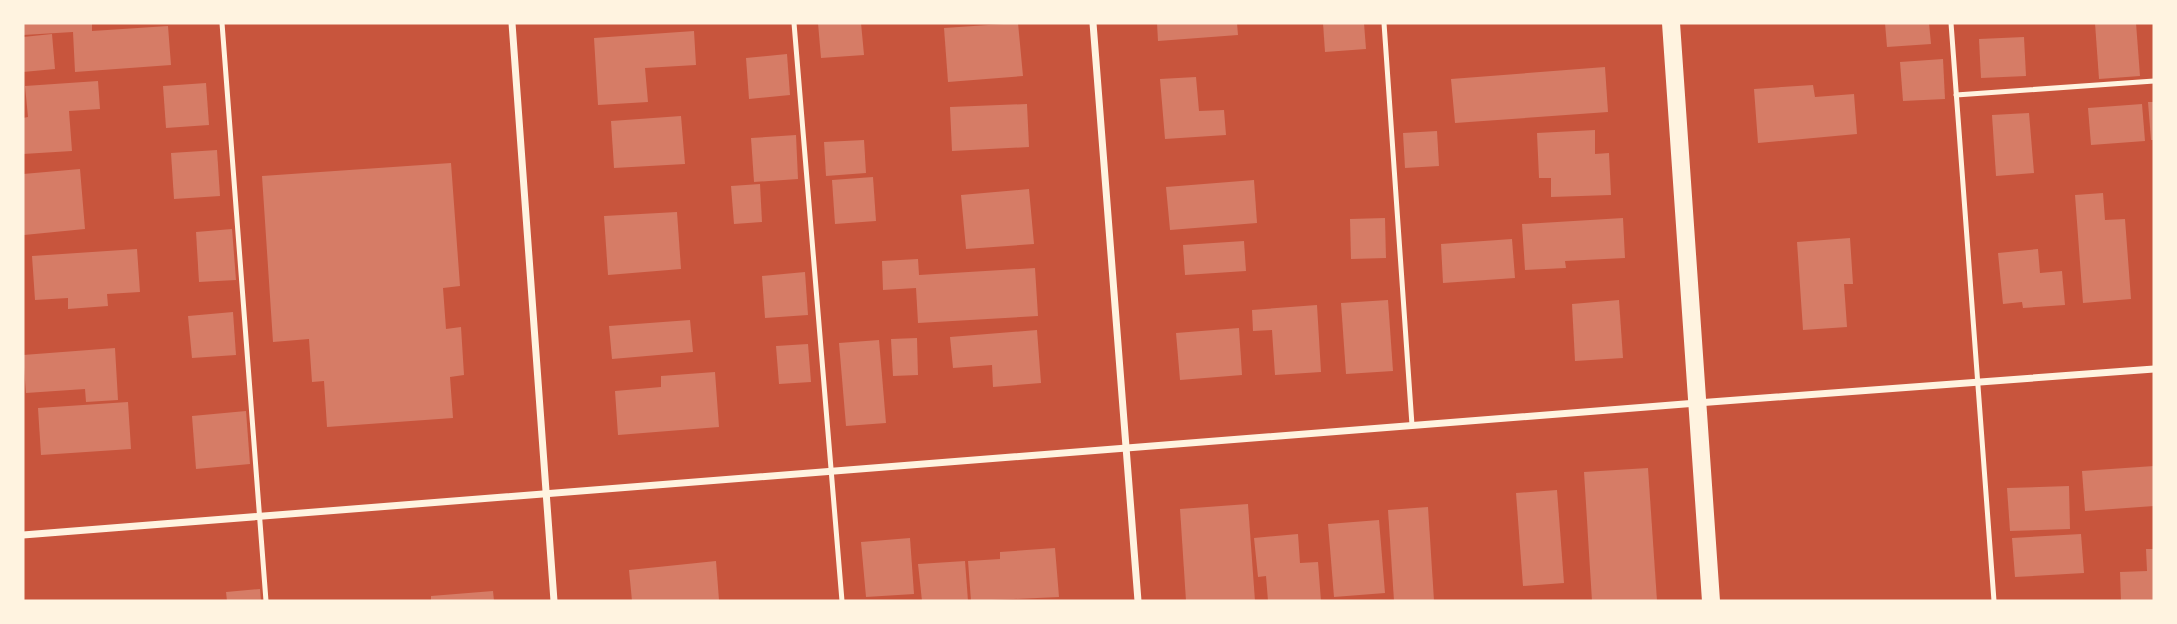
<svg xmlns="http://www.w3.org/2000/svg" width="2177" height="624" viewBox="0 0 2177 624" font-family="'Crimson Pro',serif">
<style>
.building{fill:#d67c66}
.lines{fill:none;stroke-linecap:round;stroke-linejoin:round}
.service{stroke:#fff3e0;stroke-width:5}
.minor{stroke:#fff3e0;stroke-width:7}
.primary{stroke:#fff3e0;stroke-width:18}
</style>
<rect width="100%" height="100%" fill="#c8553d"/>
<g class="building">
<polygon points="23,23 92,23 92,31 168,26 171,65 75,72 73,32 23,35"/>
<polygon points="818,23 861,23 864,55 821,58"/>
<polygon points="1018,23 1023,76 948,82 944,28"/>
<polygon points="1157,23 1237,23 1238,35 1158,41"/>
<polygon points="1323,23 1364,23 1366,49 1325,52"/>
<polygon points="1885,23 1929,23 1931,44 1887,47"/>
<polygon points="2095,23 2136,23 2140,76 2099,79"/>
<polygon points="694,31 696,65 645,68 648,102 598,105 594,38"/>
<polygon points="52,34 55,69 23,72 23,37"/>
<polygon points="2024,37 2026,76 1981,78 1979,39"/>
<polygon points="787,54 790,95 749,99 746,58"/>
<polygon points="1943,59 1945,99 1903,101 1900,62"/>
<polygon points="1605,67 1608,112 1455,123 1451,79"/>
<polygon points="1196,77 1199,111 1224,110 1226,135 1165,139 1160,79"/>
<polygon points="98,81 100,109 69,111 72,151 23,154 23,118 28,117 25,86"/>
<polygon points="206,83 209,125 166,128 163,86"/>
<polygon points="1813,85 1815,97 1854,94 1857,134 1758,143 1754,89"/>
<polygon points="2148,102 2154,102 2154,140 2151,140"/>
<polygon points="1027,104 1029,147 952,151 950,107"/>
<polygon points="2142,104 2145,141 2091,145 2088,108"/>
<polygon points="2029,113 2034,173 1996,176 1992,115"/>
<polygon points="681,116 685,164 614,168 611,121"/>
<polygon points="1595,130 1595,154 1609,153 1611,195 1551,197 1551,178 1539,178 1537,133"/>
<polygon points="1437,131 1439,166 1405,168 1403,133"/>
<polygon points="796,135 798,179 754,182 751,138"/>
<polygon points="864,140 866,173 826,176 824,142"/>
<polygon points="217,150 220,196 174,199 171,153"/>
<polygon points="451,163 460,286 443,288 446,329 461,327 464,375 450,377 453,418 327,427 324,381 312,382 309,339 273,342 262,176"/>
<polygon points="80,169 85,229 24,235 23,174"/>
<polygon points="873,177 876,221 835,224 832,180"/>
<polygon points="1254,180 1257,223 1170,230 1166,187"/>
<polygon points="760,184 762,222 734,224 731,186"/>
<polygon points="1029,189 1034,244 966,249 961,195"/>
<polygon points="2103,193 2105,220 2125,219 2131,299 2083,303 2075,195"/>
<polygon points="677,212 681,269 608,275 604,216"/>
<polygon points="1385,218 1386,258 1351,259 1350,219"/>
<polygon points="1623,218 1625,258 1565,261 1566,268 1525,270 1522,224"/>
<polygon points="232,229 236,280 199,282 196,232"/>
<polygon points="1850,238 1853,284 1844,284 1847,327 1803,330 1797,242"/>
<polygon points="1512,239 1515,278 1443,283 1441,244"/>
<polygon points="1244,241 1246,271 1185,275 1183,245"/>
<polygon points="137,249 140,292 107,294 108,306 68,309 68,298 35,300 32,256"/>
<polygon points="2038,249 2040,273 2062,271 2065,305 2023,308 2022,302 2003,304 1998,253"/>
<polygon points="918,259 919,275 1035,268 1038,316 918,323 916,288 883,290 882,261"/>
<polygon points="805,272 808,315 765,318 762,276"/>
<polygon points="1388,300 1393,371 1346,374 1341,303"/>
<polygon points="1619,300 1623,358 1575,361 1572,304"/>
<polygon points="1317,305 1321,372 1275,375 1272,330 1253,331 1252,310"/>
<polygon points="233,312 236,355 192,358 188,316"/>
<polygon points="690,320 693,352 612,359 609,326"/>
<polygon points="1239,328 1242,375 1180,380 1176,333"/>
<polygon points="1037,330 1041,383 993,387 992,365 953,368 950,337"/>
<polygon points="917,338 918,375 893,376 891,339"/>
<polygon points="879,340 886,423 846,426 839,343"/>
<polygon points="808,344 811,382 779,384 776,346"/>
<polygon points="115,348 118,400 86,402 85,389 26,393 23,355"/>
<polygon points="715,372 719,427 618,435 615,391 661,387 661,376"/>
<polygon points="128,402 131,449 41,455 38,408"/>
<polygon points="246,411 250,464 196,469 192,416"/>
<polygon points="2154,466 2154,506 2085,511 2082,471"/>
<polygon points="1648,468 1657,601 1592,601 1584,472"/>
<polygon points="2069,486 2070,529 2010,531 2007,488"/>
<polygon points="1557,490 1564,583 1523,586 1516,493"/>
<polygon points="1248,504 1255,601 1186,601 1180,509"/>
<polygon points="1428,507 1434,601 1394,601 1388,510"/>
<polygon points="1379,520 1385,593 1334,597 1328,524"/>
<polygon points="1298,534 1300,563 1318,562 1321,601 1268,601 1266,576 1258,577 1254,538"/>
<polygon points="2081,534 2084,573 2015,577 2012,538"/>
<polygon points="910,538 914,594 866,597 861,542"/>
<polygon points="1055,548 1059,597 971,601 968,561 1000,559 1000,552"/>
<polygon points="2146,549 2154,549 2154,601 2121,601 2120,572 2147,571"/>
<polygon points="716,561 719,600 632,601 629,570"/>
<polygon points="965,561 968,601 922,601 918,564"/>
<polygon points="260,589 261,601 227,601 226,592"/>
<polygon points="493,591 494,601 431,601 431,596"/>
</g>
<g class="lines">
<g class="service">
<polyline points="222,23 266,601"/>
<polyline points="794,23 842,601"/>
<polyline points="1384,23 1412,425"/>
<polyline points="1951,23 1994,601"/>
<polyline points="1956,95 2154,81"/>
</g>
<g class="minor">
<polyline points="512,23 554,601"/>
<polyline points="1093,23 1138,601"/>
<polyline points="23,535 1697,403 2154,369"/>
</g>
<polyline class="primary" points="1671,23 1711,601"/>
</g>
<rect width="2177" height="624" fill="none" stroke="#fff3e0" stroke-width="49"/>
</svg>
